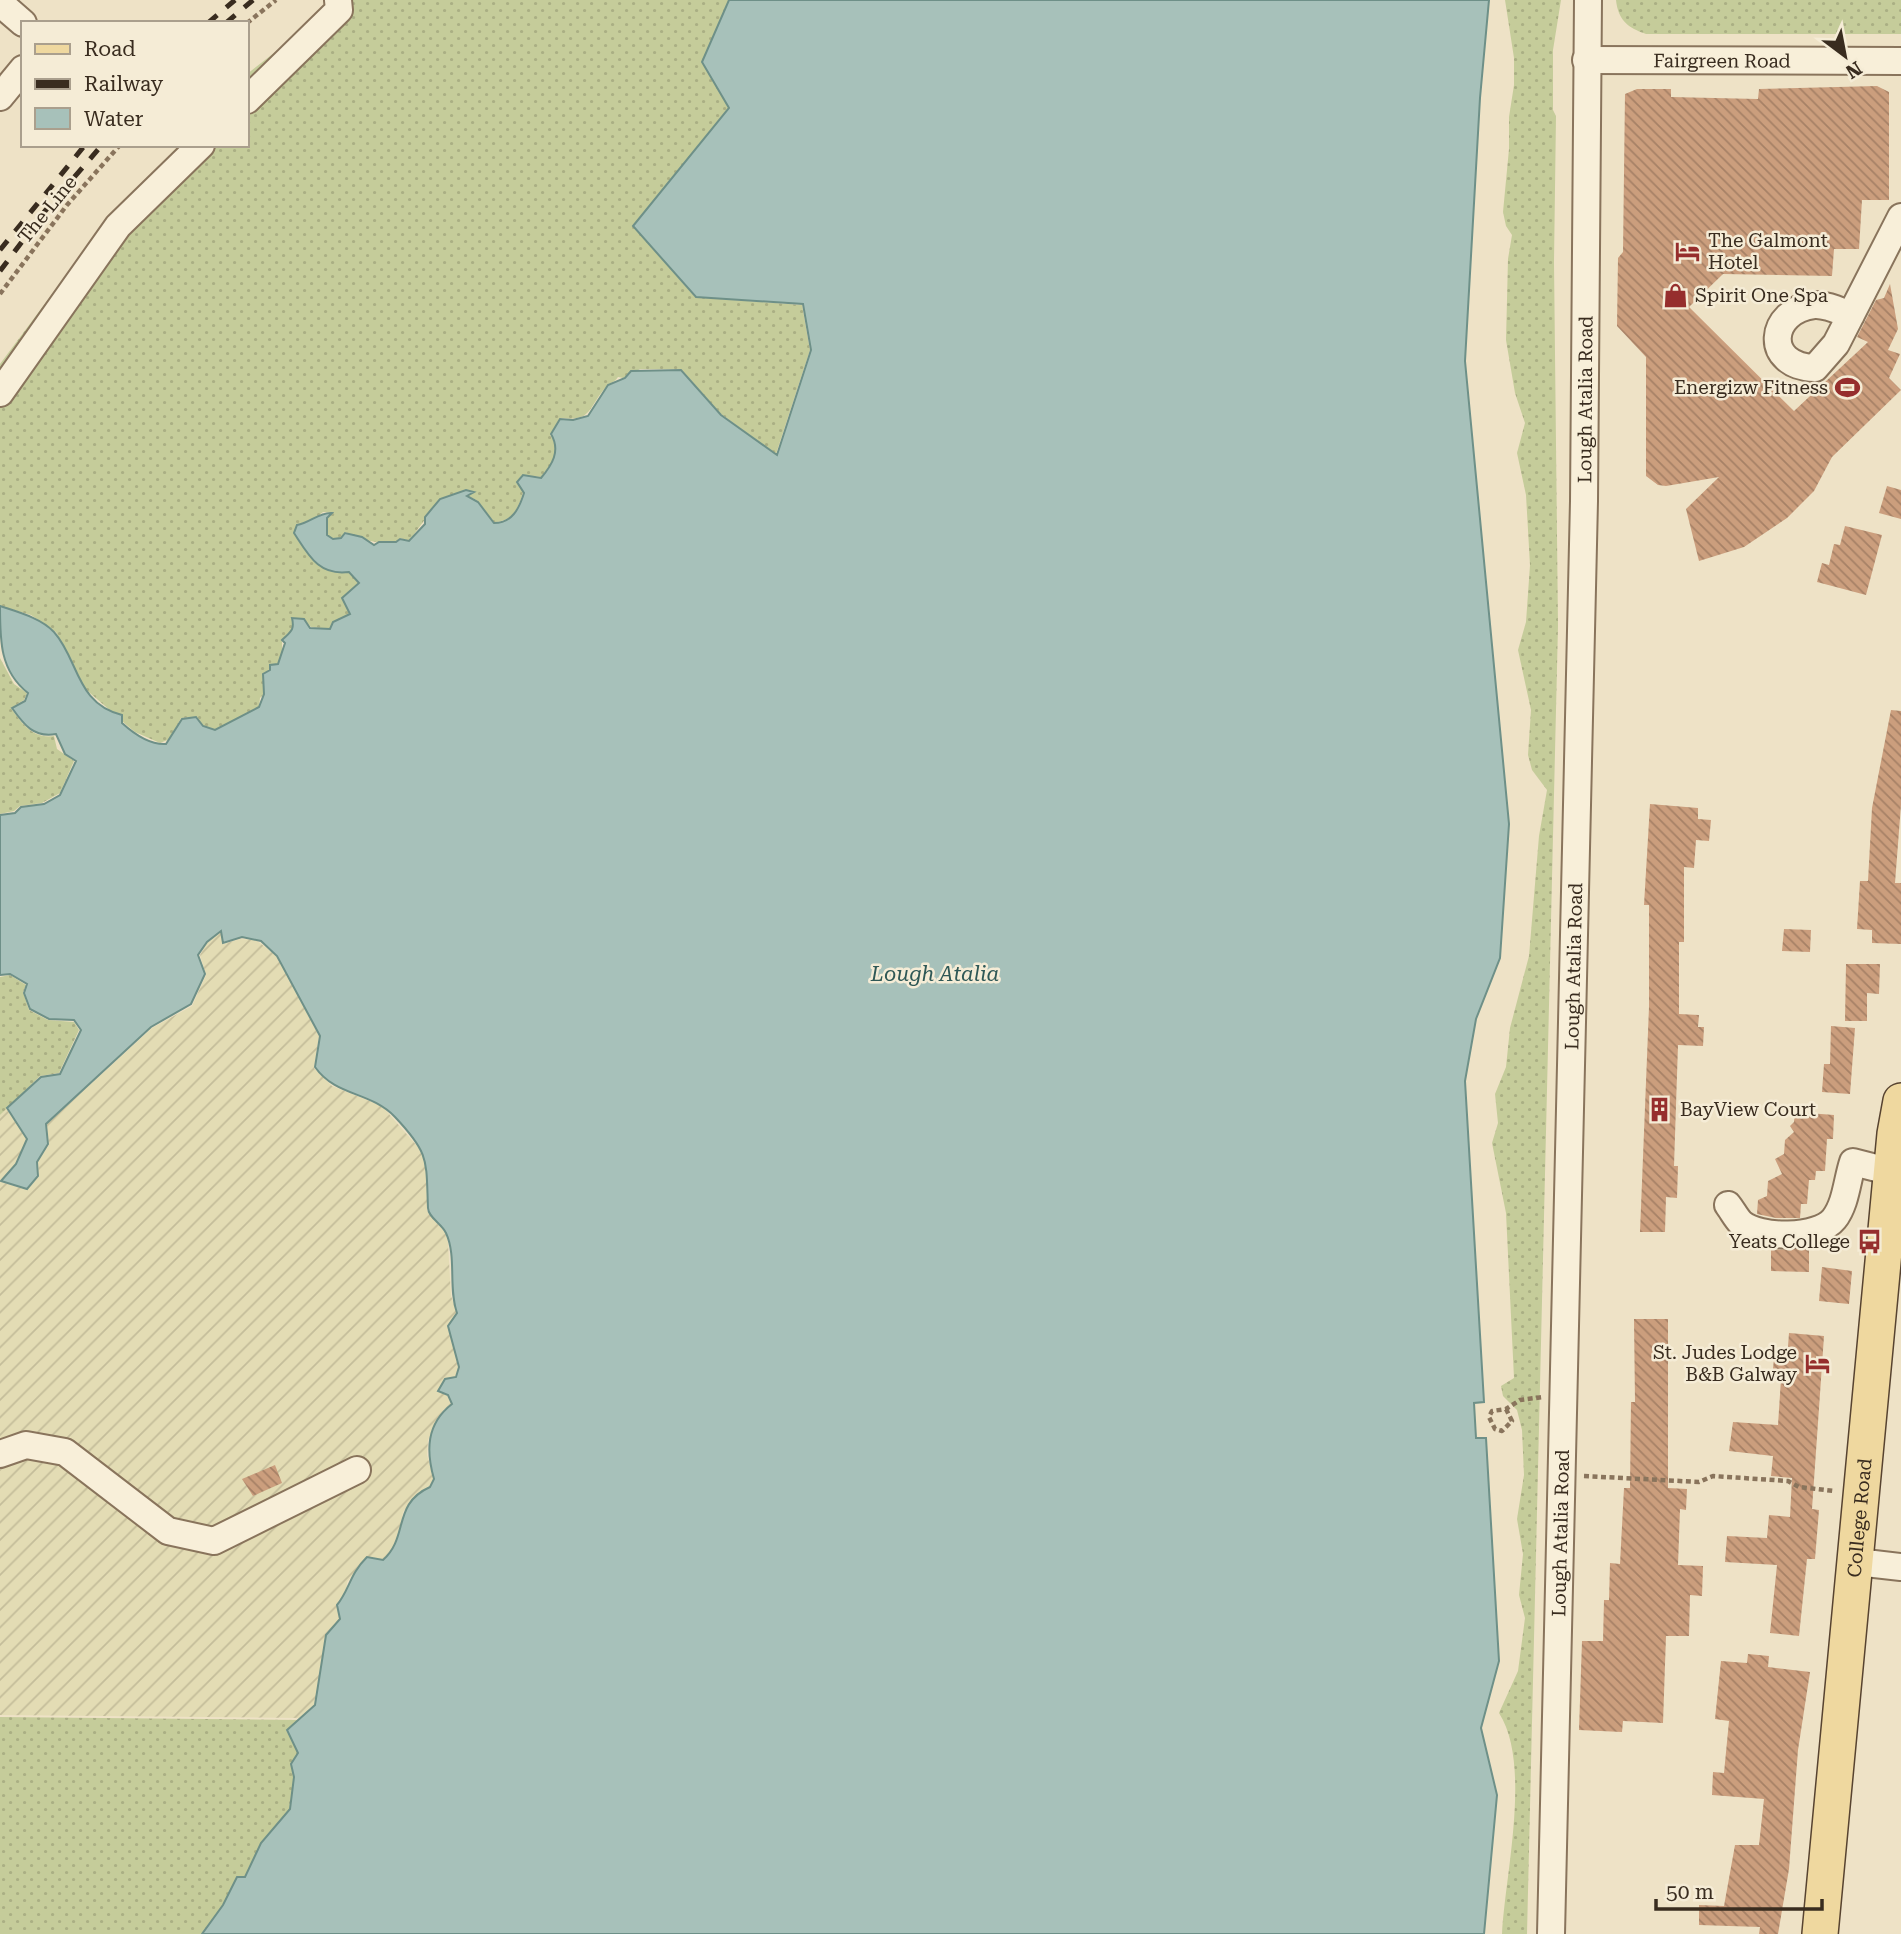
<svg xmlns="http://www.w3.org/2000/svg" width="1901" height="1934" viewBox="0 0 1901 1934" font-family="'Roboto Serif',serif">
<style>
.farmland{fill:url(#farmland-furrows)}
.grass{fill:url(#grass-dots)}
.water{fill:#a7c1ba;stroke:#6e9088;stroke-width:2}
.building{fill:url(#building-back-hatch)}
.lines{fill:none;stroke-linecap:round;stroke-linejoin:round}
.minor-casing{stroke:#89745c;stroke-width:30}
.major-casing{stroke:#574330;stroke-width:38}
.path{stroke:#89745c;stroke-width:4.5;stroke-dasharray:5 3.5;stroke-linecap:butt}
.minor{stroke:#f8efd9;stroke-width:26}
.major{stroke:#efd89f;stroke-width:35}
.rail{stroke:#392c1f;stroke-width:5;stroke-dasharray:12 12;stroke-linecap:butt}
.labels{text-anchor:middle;stroke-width:5;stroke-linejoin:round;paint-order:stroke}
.street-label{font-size:19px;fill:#392c1f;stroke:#f5ecd6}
.poi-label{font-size:19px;fill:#392c1f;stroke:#f5ecd6;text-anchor:start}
.water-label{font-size:21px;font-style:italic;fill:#2f5856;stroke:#f5ecd6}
</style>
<defs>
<pattern id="farmland-furrows" width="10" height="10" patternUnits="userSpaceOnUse" patternTransform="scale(1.75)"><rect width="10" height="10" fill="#e3dcb4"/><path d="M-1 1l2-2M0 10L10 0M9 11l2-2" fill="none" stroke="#c4bd9a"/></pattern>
<pattern id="grass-dots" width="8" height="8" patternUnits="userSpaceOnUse" patternTransform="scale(1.75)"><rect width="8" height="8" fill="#c5cc9a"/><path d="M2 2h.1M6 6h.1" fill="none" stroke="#aaaf84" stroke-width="1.8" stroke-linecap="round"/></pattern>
<pattern id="building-back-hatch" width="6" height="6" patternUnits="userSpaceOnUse" patternTransform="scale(1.75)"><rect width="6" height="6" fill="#cb9e7d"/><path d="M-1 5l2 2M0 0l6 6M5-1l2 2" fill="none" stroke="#a68166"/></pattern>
</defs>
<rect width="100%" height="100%" fill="#eee2c6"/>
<polygon class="farmland" points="221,931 223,944 240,939 256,940 277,956 319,1036 314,1068 332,1086 382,1106 425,1155 429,1198 427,1211 446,1234 448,1243 451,1296 457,1313 448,1326 459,1367 455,1377 446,1379 438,1391 447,1395 451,1405 443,1410 428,1440 427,1455 434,1479 430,1487 420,1492 403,1512 399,1534 391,1553 383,1560 367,1557 347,1582 346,1595 337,1605 340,1619 326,1635 315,1706 302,1718 0,1715 0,1115 6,1108 27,1139 16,1163 1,1182 27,1190 39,1176 38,1161 49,1145 47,1124 152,1028 192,1006 206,975 200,955 207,943"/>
<g class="grass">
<path d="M 342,0 L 729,0 L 702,62 L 729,107 L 633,226 L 695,297 L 802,305 L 810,350 L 776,454 L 721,414 L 681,369 L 640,369 L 623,378 L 618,377 C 614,383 610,382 606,387 C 588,407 593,422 560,418 L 550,435 C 562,450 551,465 541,477 L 522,475 L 517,482 L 523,492 C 519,508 512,522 494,522 L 478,501 L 467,495 L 473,492 L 466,490 L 440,499 L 409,541 L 400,538 L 396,542 C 373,544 366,540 345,532 L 341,538 L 333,539 L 327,535 L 327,518 L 332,513 L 323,512 L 310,523 L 297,524 L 294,534 C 309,555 319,576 349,572 L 358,583 L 342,598 L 350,613 L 334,622 L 330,629 L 311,627 L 304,619 L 292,618 C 295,631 290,632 282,641 L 282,656 L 278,664 L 269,665 L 270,669 L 263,674 L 264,694 L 260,698 L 259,707 L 215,730 L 203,726 L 197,717 L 181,718 L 170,739 L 160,743 L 135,732 L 123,722 L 123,715 L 112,712 L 83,687 L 56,632 L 31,615 L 0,606 L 0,364 L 99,231 L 179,145 L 247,145 L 247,74 Z"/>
<path d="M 1505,0 L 1561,0 L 1553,50 L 1553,110 L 1556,116 L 1554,262 L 1558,626 L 1527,1934 L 1502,1934 C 1505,1875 1532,1764 1499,1713 L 1518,1671 L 1525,1618 L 1519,1595 L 1523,1554 L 1517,1519 L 1524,1475 L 1522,1430 L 1517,1410 L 1503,1396 L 1501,1386 L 1514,1378 L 1506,1213 L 1492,1143 L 1498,1123 L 1495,1094 L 1506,1067 L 1510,1028 L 1529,956 L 1539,836 L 1547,790 L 1532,770 L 1528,755 L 1531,710 L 1518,650 L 1526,622 L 1530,565 L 1526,495 L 1517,453 L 1525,423 L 1515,393 L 1506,340 L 1508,259 L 1512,235 L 1506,226 L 1503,212 L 1509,149 L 1509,117 L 1514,85 L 1514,58 Z"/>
<path d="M 1616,0 L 1901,0 L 1901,34 L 1646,34 C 1628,28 1618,20 1616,0 Z"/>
<path d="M 0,658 L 14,684 L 27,693 L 24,700 L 11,708 C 22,724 33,739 54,736 L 57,749 L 74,761 L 60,793 L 42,803 L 20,806 L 14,811 L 0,814 Z"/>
<polygon points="10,975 26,985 23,992 29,1010 48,1020 74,1022 79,1030 59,1073 40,1076 0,1115 0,977"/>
<polygon points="0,1717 300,1720 286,1730 298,1753 291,1764 294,1777 290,1809 261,1843 245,1876 237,1876 223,1906 202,1934 0,1934"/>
</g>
<path class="water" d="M 729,0 L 1489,0 L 1480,98 L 1465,361 L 1509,824 L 1500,958 L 1476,1019 L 1465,1081 L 1484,1402 L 1474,1403 L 1476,1438 L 1486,1438 L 1499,1661 L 1481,1728 L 1497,1795 L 1484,1934 L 202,1934 L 223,1905 L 237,1877 L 245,1877 L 261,1843 L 290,1809 L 294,1777 L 291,1764 L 298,1753 L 287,1730 L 315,1705 L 326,1635 L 340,1619 L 337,1605 C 350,1589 349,1575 367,1557 L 383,1560 C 409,1537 392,1504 430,1487 L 434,1479 C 426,1451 426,1424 452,1404 L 448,1395 L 438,1391 L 445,1379 L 456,1377 L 459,1367 L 448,1326 L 457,1313 C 448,1288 457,1257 446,1233 C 442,1224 428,1217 428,1208 C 426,1160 430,1154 395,1117 C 370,1091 336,1097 315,1067 L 320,1036 L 277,956 L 261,941 L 242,937 L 223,943 L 221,931 L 207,942 L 198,955 L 205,974 L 191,1004 L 151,1027 L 46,1124 L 48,1144 L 37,1162 L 38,1176 L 27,1189 L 1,1181 L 16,1164 L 27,1139 L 7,1108 L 41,1077 L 60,1074 L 81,1030 L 74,1020 L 49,1019 L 30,1009 L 24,993 L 27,984 L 10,974 L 0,975 L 0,815 L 15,813 L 21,807 L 44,804 L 60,795 L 76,761 L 65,754 L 56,734 C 34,738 24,725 12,708 L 25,701 L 28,693 C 0,671 0,641 0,606 C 18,612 41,618 54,632 C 79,660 76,704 122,715 L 122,723 C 133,733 150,745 166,744 L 182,719 L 196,717 L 203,726 L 215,730 L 259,707 L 264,694 L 263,674 L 270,670 L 270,665 L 278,664 L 285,643 L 282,640 C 290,632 295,631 292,618 L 304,619 L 310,628 L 330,629 L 333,622 L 350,614 L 342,598 L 359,583 L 349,572 C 319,576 309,556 294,533 L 297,525 C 310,523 319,512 332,513 L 327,518 L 327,535 L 333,539 L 341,538 L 345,533 L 362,537 L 374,545 L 379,542 L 396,542 L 400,539 L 409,541 L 425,524 L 425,517 L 440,499 L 466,490 L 474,492 L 467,496 L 478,502 L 494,523 C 512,523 519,509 524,493 L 517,482 L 523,475 L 541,478 C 552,465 561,451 551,434 L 560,419 L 573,420 L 588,416 L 608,385 L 625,378 L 631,371 L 681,370 L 721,415 L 777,455 L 811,350 L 803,304 L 696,297 L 633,226 L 729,108 L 702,62 Z"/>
<g class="building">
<polygon points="1877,86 1889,92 1889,200 1862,200 1859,249 1834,249 1832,276 1723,274 1689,307 1794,411 1868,342 1857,337 1876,300 1884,298 1890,284 1898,329 1888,350 1900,354 1889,378 1901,390 1832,457 1814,491 1787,518 1744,547 1699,561 1686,509 1719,477 1666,486 1658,485 1646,476 1646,357 1617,326 1618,258 1623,252 1625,94 1637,89 1671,89 1671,97 1758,99 1759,89"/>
<polygon points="1887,486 1901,490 1901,519 1879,513"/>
<polygon points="1845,526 1882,535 1866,595 1817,582 1822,563 1829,565 1834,544 1840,545"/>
<polygon points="1891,710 1901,711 1901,805 1895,883 1901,883 1901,944 1872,943 1872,930 1857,929 1860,881 1868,881 1872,808"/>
<polygon points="1650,804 1698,808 1698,819 1711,820 1709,841 1696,840 1694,868 1684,867 1684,942 1679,942 1679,1014 1699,1015 1698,1027 1704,1027 1703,1046 1678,1045 1674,1166 1678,1166 1677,1198 1666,1197 1665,1232 1640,1232 1649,1007 1649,905 1644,905"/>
<polygon points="1784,929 1811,930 1810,952 1782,951"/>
<polygon points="1846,964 1880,964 1879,994 1867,993 1867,1021 1845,1021"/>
<polygon points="1831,1026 1855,1028 1850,1094 1822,1092 1824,1064 1830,1064"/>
<polygon points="1795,1112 1834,1115 1833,1139 1827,1139 1825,1171 1816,1171 1815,1180 1809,1180 1807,1204 1801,1204 1800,1218 1776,1218 1757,1214 1758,1200 1767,1196 1768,1181 1782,1174 1775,1159 1784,1154 1785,1140 1794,1132 1790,1126 1794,1122"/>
<polygon points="1809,1248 1809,1272 1771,1271 1771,1250"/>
<polygon points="1822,1267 1852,1271 1849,1304 1819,1301"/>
<polygon points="1634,1319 1668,1319 1668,1488 1687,1489 1686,1510 1680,1509 1678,1565 1703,1566 1702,1596 1690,1595 1689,1636 1666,1636 1663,1723 1623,1721 1622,1732 1579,1730 1582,1641 1603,1641 1604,1600 1609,1600 1610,1563 1620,1564 1624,1488 1630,1488 1631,1402 1635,1402"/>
<polygon points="1789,1333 1824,1336 1812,1509 1819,1510 1815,1559 1807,1559 1799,1636 1770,1633 1777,1565 1725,1562 1727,1536 1767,1538 1769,1515 1790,1517 1792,1478 1771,1476 1773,1456 1729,1451 1733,1422 1778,1425 1781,1379 1772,1378 1774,1359 1787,1360"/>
<polygon points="275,1465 282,1483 253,1496 242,1479"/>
<polygon points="1748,1654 1769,1656 1768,1667 1810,1672 1798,1750 1789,1869 1778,1934 1759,1934 1760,1927 1699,1925 1699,1905 1724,1906 1735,1845 1759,1845 1764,1799 1712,1795 1713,1772 1724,1773 1729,1721 1715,1719 1721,1661 1747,1663"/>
</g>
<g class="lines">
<defs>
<g id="minor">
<polyline points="0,3 23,23"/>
<path id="s1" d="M 1586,60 L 1901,61"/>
<polyline points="0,97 23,69"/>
<polyline points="247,100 339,10 338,0"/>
<path d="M 1851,315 C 1840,311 1826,304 1814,305 C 1769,310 1762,366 1815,368 L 1836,344 L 1901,217"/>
<polyline points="0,393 118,226 201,145"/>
<path d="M 1728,1205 C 1732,1210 1736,1218 1741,1223 C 1759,1239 1818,1239 1834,1219 C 1846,1204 1847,1180 1853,1162 L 1892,1172"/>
<polyline points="0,1454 26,1445 65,1452 168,1531 214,1541 357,1470"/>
<polyline points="1857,1562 1901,1567"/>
<path id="s2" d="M 1551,1934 L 1584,501 L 1588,0"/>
</g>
<g id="major">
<path id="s3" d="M 1820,1934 L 1895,1134 L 1901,1101"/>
</g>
</defs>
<use href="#minor" class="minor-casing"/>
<use href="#major" class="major-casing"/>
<g class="path">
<polyline points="247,23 276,0"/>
<polyline points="0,294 67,205 120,145"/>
<polyline points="1506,1409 1512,1421 1502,1431 1495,1429 1489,1417 1492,1411 1506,1409 1520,1400 1543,1397"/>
<polyline points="1584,1476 1699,1482 1713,1476 1788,1481 1799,1487 1834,1491"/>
</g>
<use href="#minor" class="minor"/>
<use href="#major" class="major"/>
<g class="rail">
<polyline points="208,23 235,0"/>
<polyline points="226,23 253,0"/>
<polyline points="0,250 85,145"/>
<polyline points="0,271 45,211 102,145"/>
</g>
</g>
<defs>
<symbol id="hotel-bare" viewBox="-9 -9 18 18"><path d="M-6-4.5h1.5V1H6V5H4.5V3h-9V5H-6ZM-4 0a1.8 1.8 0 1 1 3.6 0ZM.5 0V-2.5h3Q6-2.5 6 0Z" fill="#962e2d" stroke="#f5ecd6" stroke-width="2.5" paint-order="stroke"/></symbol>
<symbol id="shop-bare" viewBox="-9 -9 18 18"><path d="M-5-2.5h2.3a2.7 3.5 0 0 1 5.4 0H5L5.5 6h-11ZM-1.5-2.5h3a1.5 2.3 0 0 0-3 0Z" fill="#962e2d" stroke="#f5ecd6" stroke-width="2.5" paint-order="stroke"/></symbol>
<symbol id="stadium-bare" viewBox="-9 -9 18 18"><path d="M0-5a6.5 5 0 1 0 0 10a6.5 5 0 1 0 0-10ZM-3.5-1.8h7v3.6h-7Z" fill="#962e2d" stroke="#f5ecd6" stroke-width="2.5" paint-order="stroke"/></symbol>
<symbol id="building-bare" viewBox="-9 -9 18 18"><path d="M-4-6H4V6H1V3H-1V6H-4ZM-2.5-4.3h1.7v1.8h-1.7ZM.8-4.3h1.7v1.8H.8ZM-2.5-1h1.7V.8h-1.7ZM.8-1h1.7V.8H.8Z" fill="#962e2d" stroke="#f5ecd6" stroke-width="2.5" paint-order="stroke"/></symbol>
<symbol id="bus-bare" viewBox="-9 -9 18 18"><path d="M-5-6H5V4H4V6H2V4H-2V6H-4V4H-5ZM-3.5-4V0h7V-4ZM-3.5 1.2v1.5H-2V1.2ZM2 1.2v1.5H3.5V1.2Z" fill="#962e2d" stroke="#f5ecd6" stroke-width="2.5" paint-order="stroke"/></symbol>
</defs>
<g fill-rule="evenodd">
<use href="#hotel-bare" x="1670" y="234" width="35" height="35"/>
<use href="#shop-bare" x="1658" y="278" width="35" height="35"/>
<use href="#stadium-bare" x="1830" y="370" width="35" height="35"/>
<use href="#building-bare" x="1642" y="1092" width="35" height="35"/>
<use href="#bus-bare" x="1852" y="1224" width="35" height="35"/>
<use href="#hotel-bare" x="1800" y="1346" width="35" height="35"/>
</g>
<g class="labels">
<g class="street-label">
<text dy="7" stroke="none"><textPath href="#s1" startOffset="136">Fairgreen Road</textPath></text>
<text transform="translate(47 209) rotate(-51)" y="7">The Line</text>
<text dy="7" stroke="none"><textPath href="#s2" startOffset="1535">Lough Atalia Road</textPath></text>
<text dy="7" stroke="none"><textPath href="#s2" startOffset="968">Lough Atalia Road</textPath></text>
<text dy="7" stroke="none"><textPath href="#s3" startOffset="418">College Road</textPath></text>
<text dy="7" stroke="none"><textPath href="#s2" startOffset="401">Lough Atalia Road</textPath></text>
</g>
<g class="poi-label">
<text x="1708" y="247">The Galmont<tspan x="1708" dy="22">Hotel</tspan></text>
<text x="1695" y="302">Spirit One Spa</text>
<text x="1828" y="394" text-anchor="end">Energizw Fitness</text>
<text x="1680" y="1116">BayView Court</text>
<text x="1850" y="1248" text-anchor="end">Yeats College</text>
<text x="1797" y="1359" text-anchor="end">St. Judes Lodge<tspan x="1797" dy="22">B&amp;B Galway</tspan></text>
</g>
<g class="water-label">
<text x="935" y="981">Lough Atalia</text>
</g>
</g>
<rect x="21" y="21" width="228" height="126" fill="#f5ecd6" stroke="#aa9f8d" stroke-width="2"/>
<rect x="35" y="44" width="35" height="10" fill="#efd89f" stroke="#aa9f8d" stroke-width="2"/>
<text x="84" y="56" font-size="21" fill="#392c1f">Road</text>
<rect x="35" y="79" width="35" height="10" fill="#392c1f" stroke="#aa9f8d" stroke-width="2"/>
<text x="84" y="91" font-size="21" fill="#392c1f">Railway</text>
<rect x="35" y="108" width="35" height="21" fill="#a7c1ba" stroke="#aa9f8d" stroke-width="2"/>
<text x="84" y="126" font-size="21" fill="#392c1f">Water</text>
<g transform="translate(1845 56) rotate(148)" stroke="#f5ecd6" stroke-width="5" paint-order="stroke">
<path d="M0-5L12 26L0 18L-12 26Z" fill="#392c1f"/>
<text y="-10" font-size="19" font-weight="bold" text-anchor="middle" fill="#392c1f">N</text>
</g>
<path d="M1656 1899v10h166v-10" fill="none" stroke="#392c1f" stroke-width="3.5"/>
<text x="1666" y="1899" font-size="21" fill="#392c1f" stroke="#f5ecd6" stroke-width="5" paint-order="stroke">50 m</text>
</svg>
